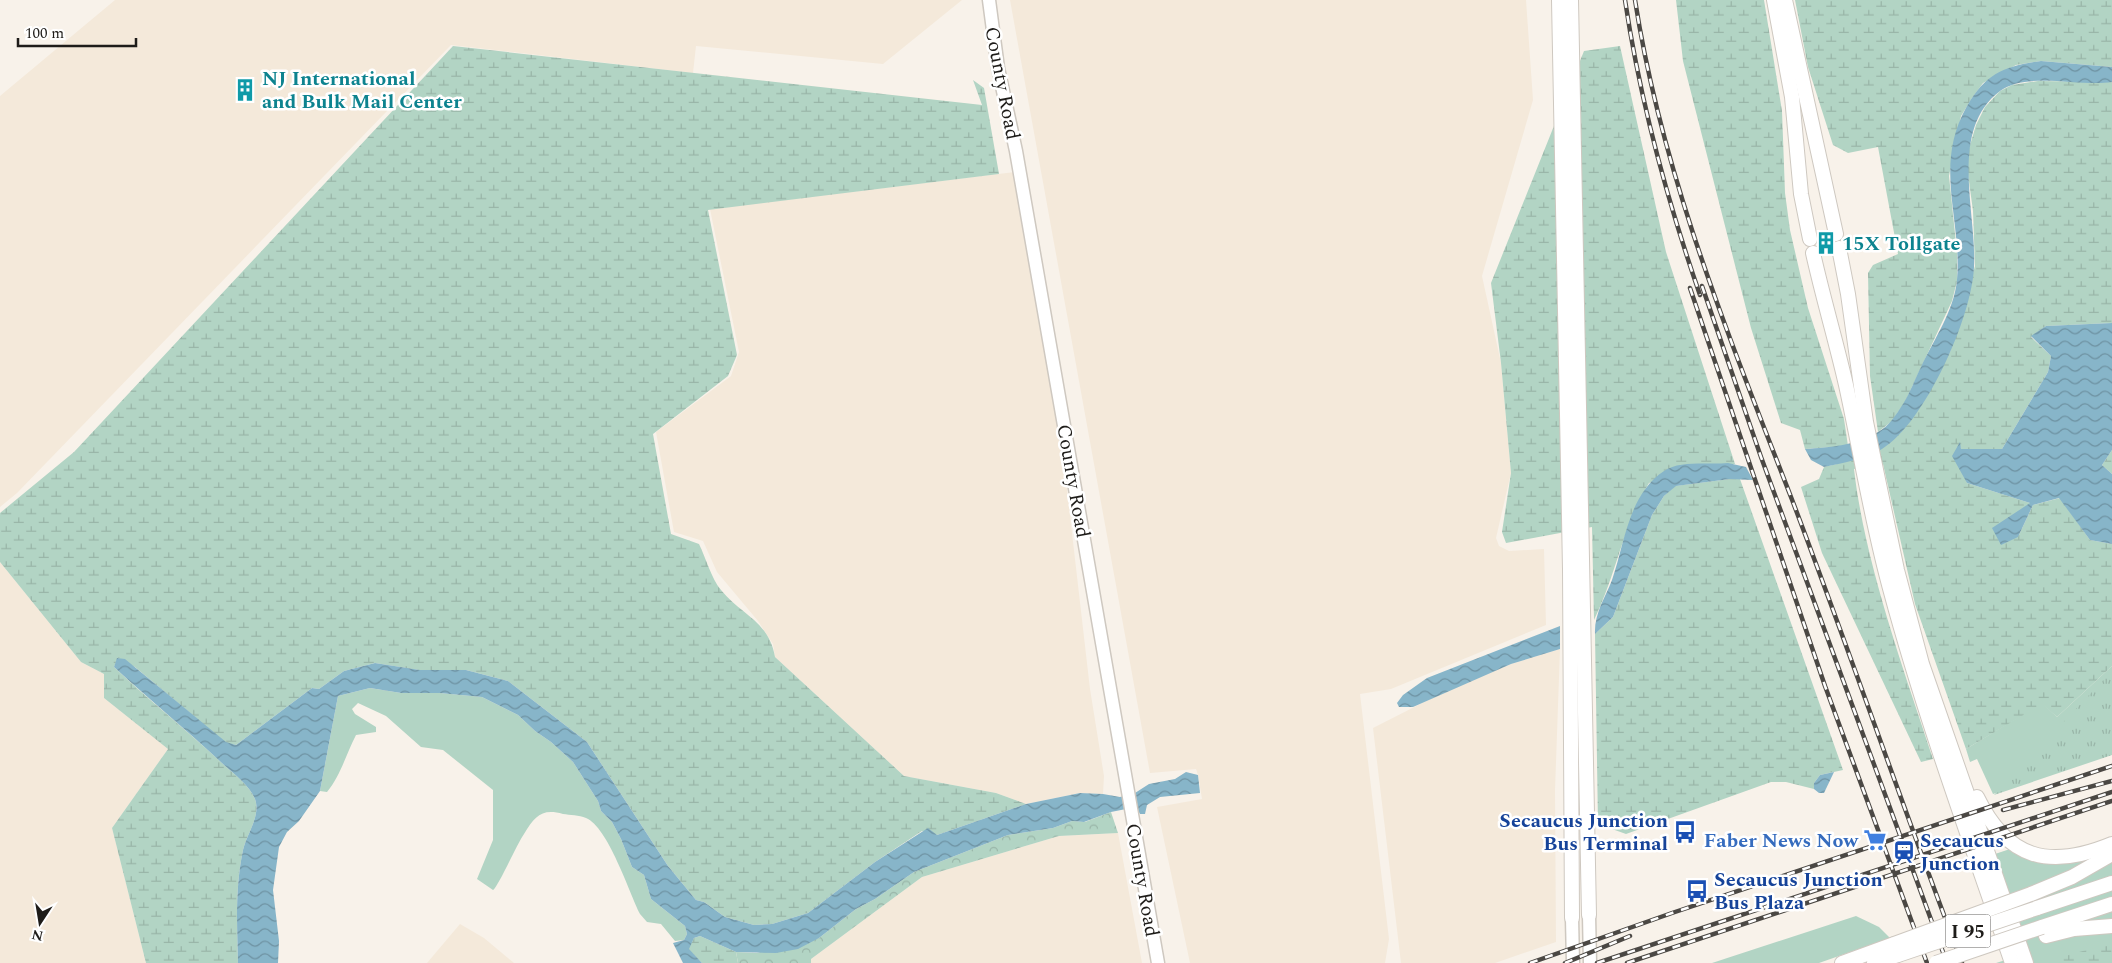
<svg xmlns="http://www.w3.org/2000/svg" width="2112" height="963" viewBox="0 0 2112 963" font-family="Spectral,serif">
<style>
.built{fill:#f4e9da}
.grass{fill:#b2d4c4}
.forest{fill:url(#forest-crowns)}
.wetland{fill:url(#wetland-marsh)}
.park{fill:url(#park-tufts)}
.water{fill:url(#water-waves)}
.lines{fill:none;stroke-linecap:round;stroke-linejoin:round}
.major-casing{stroke:#cec8c0;stroke-width:15}
.highway-casing{stroke:#cec8c0;stroke-width:16}
.major{stroke:#fff;stroke-width:12}
.highway{stroke:#fff;stroke-width:14}
.rail-casing{stroke:#4b4844;stroke-width:4.5}
.rail{stroke:#fff;stroke-width:2.5;stroke-dasharray:8;stroke-linecap:butt}
.highway-bridge-casing{stroke:#cec8c0;stroke-width:16;stroke-linecap:butt}
.highway-bridge{stroke:#fff;stroke-width:14}
.labels{text-anchor:middle;stroke-width:5;stroke-linejoin:round;paint-order:stroke}
.shield{fill:#fff;stroke:#62605e;stroke-width:1}
.shield-label{font-size:19px;font-weight:bold;fill:#1e1c19}
.culture-label{font-size:20px;font-weight:bold;fill:#0d838f;stroke:#fff;text-anchor:start}
.street-label{font-size:20px;fill:#1e1c19;stroke:#fff}
.transit-label{font-size:20px;font-weight:bold;fill:#164399;stroke:#fff;text-anchor:start}
.shop-label{font-size:20px;font-weight:bold;fill:#366cbe;stroke:#fff;text-anchor:end}
</style>
<defs>
<pattern id="forest-crowns" width="20" height="18" patternUnits="userSpaceOnUse" patternTransform="scale(1.25)"><rect width="20" height="18" fill="#b2d4c4"/><path d="M2 6a3 3 0 1 1 6 0M12 15a3 3 0 1 1 6 0" fill="none" stroke="#99b5a8"/></pattern>
<pattern id="wetland-marsh" width="20" height="14" patternUnits="userSpaceOnUse" patternTransform="scale(1.25)"><rect width="20" height="14" fill="#b2d4c4"/><path d="M1 5h8M5 5V1M11 12h8M15 12V8" fill="none" stroke="#99b5a8"/></pattern>
<pattern id="park-tufts" width="24" height="20" patternUnits="userSpaceOnUse" patternTransform="scale(1.25)"><rect width="24" height="20" fill="#b2d4c4"/><path d="M3 7l-1-3M5 7V3M7 7l1-3M15 17l-1-3M17 17v-4M19 17l1-3" fill="none" stroke="#99b5a8"/></pattern>
<pattern id="water-waves" width="16" height="10" patternUnits="userSpaceOnUse" patternTransform="scale(1.25)"><rect width="16" height="10" fill="#87b5c9"/><path d="M0 5q4-4 8 0t8 0" fill="none" stroke="#6e92a2"/></pattern>
</defs>
<rect width="100%" height="100%" fill="#f8f2ea"/>
<g class="built">
<polygon points="115,0 962,0 883,64 696,46 693,73 451,45 17,493 0,507 0,96"/>
<polygon points="1010,0 1526,0 1533,100 1482,276 1501,363 1511,473 1496,538 1499,546 1509,551 1544,549 1546,625 1391,689 1360,694 1389,939 1385,963 1190,963 1157,807 1202,799 1198,775 1196,769 1150,773"/>
<polygon points="1015,172 1063,455 1090,689 1104,776 1103,794 1080,793 1026,804 996,793 904,776 775,657 773,644 758,621 717,572 703,541 674,532 656,432 731,376 739,352 710,209"/>
<polygon points="0,562 81,662 104,674 104,698 168,749 112,828 146,963 0,963"/>
<polygon points="1560,649 1555,791 1556,942 1495,963 1401,963 1373,728 1434,697 1511,664"/>
<polygon points="1118,833 1142,963 811,963 811,959 922,877 1059,836"/>
<polygon points="460,924 484,938 514,963 427,963"/>
</g>
<g class="grass">
<polygon points="2112,666 2112,754 1993,794 1977,759 1970,762 1966,749 2042,703 2057,717"/>
<path d="M 370,688 L 401,693 L 439,693 L 482,697 L 518,715 L 535,731 L 551,742 L 573,762 L 598,801 L 601,811 L 612,822 L 621,839 L 632,867 L 644,875 L 651,899 L 685,926 L 687,934 L 684,940 L 675,941 L 661,924 L 647,922 L 640,914 C 629,892 608,827 586,818 C 579,815 570,815 563,814 C 542,808 535,816 524,834 C 517,844 498,887 493,890 L 477,879 L 493,840 L 493,790 L 443,750 L 421,747 L 386,716 L 358,703 L 352,709 L 355,714 L 376,727 L 376,732 L 356,735 C 346,754 341,775 327,792 L 320,791 L 338,696 Z"/>
<polygon points="2112,841 2112,963 1996,963 2028,953 1995,854 2010,849 2052,862"/>
<polygon points="1856,916 1879,927 1890,938 1819,963 1712,963"/>
</g>
<polygon class="forest" points="1111,812 1118,833 1059,836 922,877 811,959 811,963 738,963 736,952 757,953 819,938 856,909 875,899 914,872 1008,835 1053,828 1072,821 1085,822"/>
<g class="wetland">
<polygon points="1676,0 1764,0 1782,111 1785,193 1790,230 1808,308 1844,419 1848,446 1805,449 1800,430 1781,423 1751,328 1683,61"/>
<polygon points="1795,0 2112,0 2112,67 2041,61 2016,65 1983,83 1972,98 1961,116 1949,176 1957,253 1957,281 1952,301 1905,402 1892,421 1878,432 1870,376 1868,273 1873,265 1898,254 1878,147 1848,153 1833,145 1808,67"/>
<path d="M 453,46 L 982,105 L 973,80 L 984,88 L 999,174 L 708,210 L 737,355 L 728,376 L 653,434 L 671,534 L 699,544 C 706,558 711,578 721,590 C 741,615 769,621 775,657 L 904,776 L 996,793 L 1026,804 L 937,835 L 922,831 L 875,862 L 808,913 L 772,924 L 754,925 L 725,917 L 704,902 L 696,900 L 668,866 L 587,742 L 508,681 L 466,670 L 419,670 L 375,663 L 344,671 L 319,689 L 312,688 L 236,745 L 226,743 L 135,667 L 118,658 L 114,667 C 150,701 188,731 224,765 C 234,774 250,786 255,799 C 261,816 247,833 243,850 C 235,888 237,924 238,963 L 146,963 L 112,828 L 168,749 L 104,698 L 104,674 L 81,662 L 0,562 L 0,513 L 74,452 Z"/>
<path d="M 1620,46 L 1666,252 L 1735,464 L 1708,465 L 1649,483 C 1623,526 1616,575 1594,620 L 1592,527 L 1506,543 L 1502,532 L 1511,473 L 1501,363 L 1491,283 L 1584,51 Z"/>
<path d="M 2038,81 L 2112,82 L 2112,323 L 2046,326 L 2031,337 L 2051,356 L 2048,372 L 2002,449 L 1961,449 L 1959,443 L 1967,483 L 2030,503 L 2018,537 L 2033,505 L 2060,498 L 2090,540 L 2112,544 L 2112,666 L 2057,717 L 2042,704 L 1966,749 L 1915,604 L 1883,464 L 1854,469 C 1865,564 1903,667 1933,759 L 1921,762 L 1822,553 L 1801,487 L 1819,479 L 1824,467 L 1837,464 L 1918,410 L 1950,352 L 1975,266 L 1973,211 L 1968,174 L 1968,152 L 1976,125 L 1985,107 L 2000,91 L 2012,85 Z"/>
<polygon points="2112,450 2112,474 2102,465"/>
<polygon points="1730,479 1740,479 1843,770 1820,775 1814,783 1814,789 1786,782 1771,782 1626,834 1598,824 1595,634 1613,617 1652,515 1664,496 1675,486"/>
<polygon points="700,936 736,952 738,963 702,963 688,949 694,938"/>
<polygon points="2112,943 2112,963 2047,963 2050,960"/>
</g>
<polygon class="park" points="2112,671 2112,755 1994,795"/>
<g class="water">
<path d="M 2041,61 L 2112,67 L 2112,82 C 2079,87 2028,71 2000,91 C 1948,130 1977,213 1974,267 C 1972,317 1925,423 1882,449 C 1866,459 1842,463 1824,467 L 1811,460 L 1805,449 C 1831,447 1855,446 1878,432 C 1889,426 1896,415 1903,404 C 1910,393 1915,379 1921,367 C 1934,339 1954,311 1957,280 C 1962,217 1933,166 1967,106 C 1986,73 2005,66 2041,61 Z"/>
<polygon points="2112,323 2112,450 2102,465 2112,474 2112,544 2090,540 2059,498 2033,505 2018,537 2001,545 1992,528 2030,503 1967,483 1952,456 1960,442 1961,449 2002,449 2048,372 2051,356 2031,336 2046,326"/>
<path d="M 1728,463 L 1746,467 L 1753,480 L 1730,479 L 1676,486 L 1664,496 L 1652,515 L 1613,617 L 1595,634 C 1594,614 1605,598 1612,580 C 1625,543 1628,495 1664,471 C 1680,460 1708,465 1728,463 Z"/>
<polygon points="1560,626 1560,649 1511,664 1413,707 1399,707 1397,703 1403,695 1427,678"/>
<path d="M 117,658 L 125,659 L 226,742 L 236,745 L 312,688 L 319,689 L 344,671 L 375,663 L 420,670 L 466,670 L 508,681 L 587,742 L 668,866 L 696,900 L 704,902 L 725,917 L 754,925 L 772,924 L 808,913 L 875,862 L 928,828 L 937,835 L 1026,804 L 1080,793 L 1103,794 L 1120,797 L 1135,793 L 1149,784 L 1175,779 L 1186,772 L 1198,775 L 1200,793 L 1160,797 L 1147,805 L 1145,814 L 1140,814 L 1136,807 L 1111,812 L 1084,822 L 1072,821 L 1053,828 L 1008,835 L 914,872 L 875,899 L 856,909 L 819,938 L 798,949 L 776,953 L 736,952 L 700,936 L 694,938 L 689,949 L 702,963 L 683,963 L 673,943 L 684,940 L 687,934 L 685,926 L 651,899 L 644,875 L 632,867 L 621,839 L 612,822 L 601,811 L 598,801 L 573,762 L 551,742 L 535,731 L 518,715 L 482,697 L 439,693 L 401,693 L 370,688 L 338,696 L 320,791 L 299,821 L 287,832 L 279,847 L 273,890 L 279,941 L 278,963 L 238,963 C 237,924 235,888 243,850 C 247,833 261,816 255,799 C 250,786 234,774 224,765 C 188,731 150,700 114,667 Z"/>
<polygon points="1834,772 1824,793 1819,793 1814,789 1814,783 1820,775"/>
</g>
<g class="lines">
<defs>
<g id="major">
<polyline points="989,0 998,68 1016,151 1158,963"/>
<polyline points="1589,915 1590,963"/>
<polyline points="1572,918 1573,963"/>
</g>
<g id="highway">
<polyline points="1559,0 1570,569 1572,918"/>
<polyline points="1571,0 1589,915"/>
<polyline points="1774,0 1792,97 1801,194 1810,239"/>
<polyline points="1785,0 1836,234"/>
<polyline points="1839,248 1848,294 1866,422 1897,570 1922,664 2026,963"/>
<path d="M 1813,253 C 1823,298 1836,341 1846,385 C 1861,454 1872,524 1891,592 C 1925,718 1970,840 2012,963"/>
<path d="M 1977,797 C 2007,859 2049,870 2112,844"/>
<polyline points="2031,894 2072,877 2112,854"/>
<polyline points="2037,908 2112,883"/>
<polyline points="2042,927 2112,904"/>
<polyline points="2046,936 2074,929 2112,926"/>
<polyline points="1842,963 1894,944"/>
<polyline points="1874,963 1898,955"/>
</g>
</defs>
<use href="#major" class="major-casing"/>
<use href="#highway" class="highway-casing"/>
<use href="#major" class="major"/>
<use href="#highway" class="highway"/>
<defs>
<g id="rail">
<path d="M 1625,0 C 1640,100 1667,200 1700,295"/>
<path d="M 1635,0 C 1662,174 1728,334 1791,497 C 1850,652 1903,808 1962,963"/>
<polyline points="1702,286 1761,457 1947,963"/>
<polyline points="1690,288 1825,686 1927,963"/>
<polyline points="2003,810 2112,781"/>
<polyline points="1530,963 1672,913 2112,766"/>
<polyline points="1565,963 1630,936"/>
<polyline points="1597,963 2112,792"/>
<polyline points="1627,963 2112,801"/>
</g>
</defs>
<use href="#rail" class="rail-casing"/>
<use href="#rail" class="rail"/>
<defs>
<g id="highway-bridge">
<polyline points="1894,944 2031,894"/>
<polyline points="1898,955 2037,908"/>
<polyline points="1936,963 2042,927"/>
</g>
</defs>
<use href="#highway-bridge" class="highway-bridge-casing"/>
<use href="#highway-bridge" class="highway-bridge"/>
</g>
<defs>
<symbol id="building-bare" viewBox="-9 -9 18 18"><path d="M-4-6H4V6H1V3H-1V6H-4ZM-2.5-4.3h1.7v1.8h-1.7ZM.8-4.3h1.7v1.8H.8ZM-2.5-1h1.7V.8h-1.7ZM.8-1h1.7V.8H.8Z" fill="#0f9aa8" stroke="#fff" stroke-width="2.5" paint-order="stroke"/></symbol>
<symbol id="bus-bare" viewBox="-9 -9 18 18"><path d="M-5-6H5V4H4V6H2V4H-2V6H-4V4H-5ZM-3.5-4V0h7V-4ZM-3.5 1.2v1.5H-2V1.2ZM2 1.2v1.5H3.5V1.2Z" fill="#1a4fb4" stroke="#fff" stroke-width="2.5" paint-order="stroke"/></symbol>
<symbol id="supermarket-bare" viewBox="-9 -9 18 18"><path d="M-6-5.5h2.5l.6 2H6L4.5 2H-2.5L-4.4-4H-6ZM-1.5 3.2a1.3 1.3 0 1 0 .1 0ZM3 3.2a1.3 1.3 0 1 0 .1 0Z" fill="#3f7fe0" stroke="#fff" stroke-width="2.5" paint-order="stroke"/></symbol>
<symbol id="station-bare" viewBox="-9 -9 18 18"><path d="M-3-6H3Q5-6 5-4V2Q5 4 3 4L4.5 6H3L1.5 4h-3L-3 6H-4.5L-3 4Q-5 4-5 2V-4Q-5-6-3-6ZM-3.5-4v3h7v-3ZM-3.5 1v1.5H-2V1ZM2 1v1.5H3.5V1Z" fill="#1a4fb4" stroke="#fff" stroke-width="2.5" paint-order="stroke"/></symbol>
</defs>
<g fill-rule="evenodd">
<use href="#building-bare" x="229" y="74" width="32" height="32"/>
<use href="#building-bare" x="1810" y="227" width="32" height="32"/>
<use href="#bus-bare" x="1669" y="816" width="32" height="32"/>
<use href="#supermarket-bare" x="1859" y="824" width="32" height="32"/>
<use href="#station-bare" x="1888" y="836" width="32" height="32"/>
<use href="#bus-bare" x="1681" y="875" width="32" height="32"/>
</g>
<g class="labels">
<rect class="shield" x="1945.5" y="914.5" width="45" height="33" rx="4"/>
<g class="shield-label">
<text x="1968" y="938">I 95</text>
</g>
<g class="culture-label">
<text x="262" y="85">NJ International<tspan x="262" dy="23">and Bulk Mail Center</tspan></text>
<text x="1842" y="250">15X Tollgate</text>
</g>
<g class="street-label">
<text transform="translate(1003 83) rotate(79)" y="7">County Road</text>
<text transform="translate(1074 481) rotate(80)" y="7">County Road</text>
<text transform="translate(1143 880) rotate(80)" y="7">County Road</text>
</g>
<g class="transit-label">
<text x="1668" y="827" text-anchor="end">Secaucus Junction<tspan x="1668" dy="23">Bus Terminal</tspan></text>
<text x="1920" y="847">Secaucus<tspan x="1920" dy="23">Junction</tspan></text>
<text x="1714" y="886">Secaucus Junction<tspan x="1714" dy="23">Bus Plaza</tspan></text>
</g>
<g class="shop-label">
<text x="1858" y="847">Faber News Now</text>
</g>
</g>
<g transform="translate(40 923) rotate(192)" stroke="#ffffff" stroke-width="4" paint-order="stroke">
<path d="M0-4L9 19L0 12L-9 19Z" fill="#1e1c19"/>
<text y="-8" font-size="14" font-weight="bold" text-anchor="middle" fill="#1e1c19">N</text>
</g>
<path d="M18 38v8h118v-8" fill="none" stroke="#1e1c19" stroke-width="2.5"/>
<text x="25" y="38" font-size="15" fill="#1e1c19" stroke="#ffffff" stroke-width="4" paint-order="stroke">100 m</text>
</svg>
